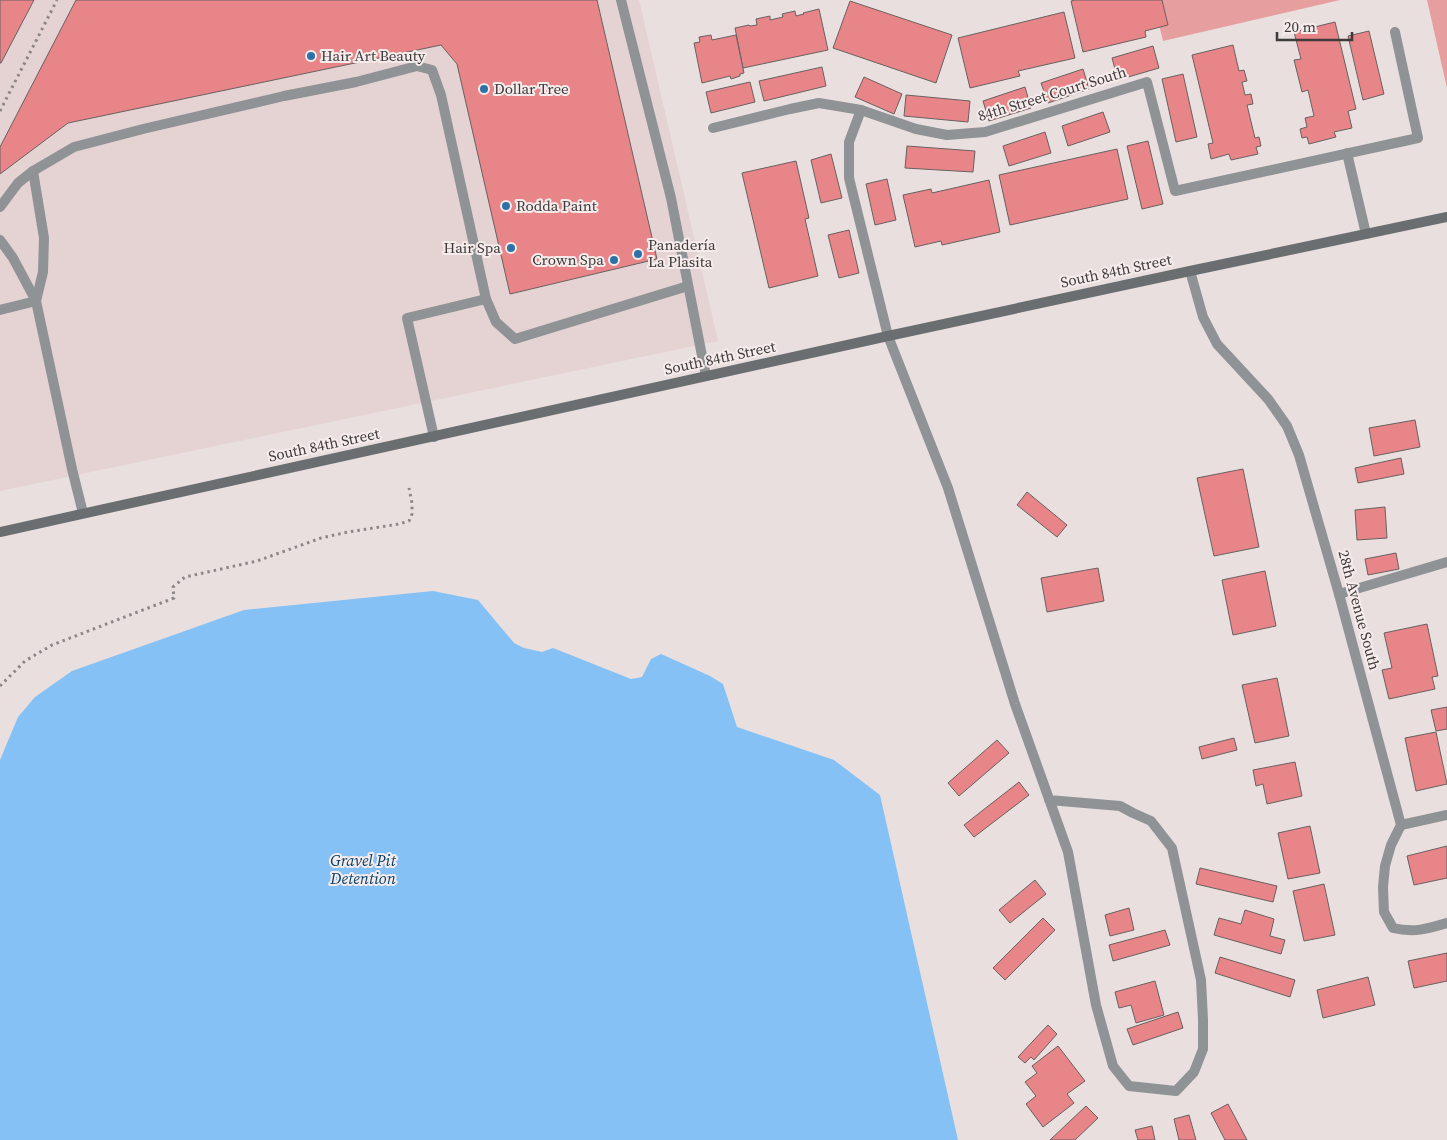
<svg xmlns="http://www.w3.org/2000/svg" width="1447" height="1140" viewBox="0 0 1447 1140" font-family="'Source Serif 4',serif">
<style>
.built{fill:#e5d2d2}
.green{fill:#e79e9f}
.water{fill:#85c1f5}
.building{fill:#e88589;stroke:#696060}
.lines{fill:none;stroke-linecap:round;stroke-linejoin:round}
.path{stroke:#8d8686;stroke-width:3;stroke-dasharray:2.5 4;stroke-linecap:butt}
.lane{stroke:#909396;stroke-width:10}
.secondary{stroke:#6a6e71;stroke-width:10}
.poi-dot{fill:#2e71a7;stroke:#f6ecec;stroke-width:2}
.labels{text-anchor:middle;stroke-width:4;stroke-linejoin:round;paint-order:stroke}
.poi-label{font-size:15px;fill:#3f3b3b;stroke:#f6ecec;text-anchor:start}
.street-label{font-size:15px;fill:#3f3b3b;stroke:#f6ecec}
.water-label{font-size:16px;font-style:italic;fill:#05416b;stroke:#f6ecec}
</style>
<rect width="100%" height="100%" fill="#e9dfdf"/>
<polygon class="built" points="0,0 639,0 718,341 0,491"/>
<g class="green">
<polygon points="1153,0 1340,0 1163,41"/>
<polygon points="1427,0 1447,0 1447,88"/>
</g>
<polygon class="water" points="433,591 478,600 514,643 524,648 542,652 553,648 631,679 642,677 651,659 661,654 710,676 723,684 737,727 834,760 880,795 958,1140 0,1140 0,760 18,717 35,697 72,671 244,610"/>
<g class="building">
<polygon points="0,0 34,0 1,63 0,63"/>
<polygon points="76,0 597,0 657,259 510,294 457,64 441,45 68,123 0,174 0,147"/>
<polygon points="1075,0 1162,0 1168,25 1145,31 1146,37 1083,52 1071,1"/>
<polygon points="850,1 952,35 936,83 833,48"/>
<polygon points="819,9 828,50 743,68 735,28 749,25 750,26 757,25 756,19 770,16 770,20 783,17 782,14 795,11 796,16 804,14 803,13"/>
<polygon points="1064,12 1075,58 1018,71 1020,76 970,88 958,38"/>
<polygon points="1335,22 1356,109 1348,111 1352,128 1334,132 1336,137 1309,144 1307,137 1302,138 1300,129 1307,127 1305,118 1314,116 1308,90 1302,92 1294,60 1301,59 1294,32"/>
<polygon points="1369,31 1384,94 1363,100 1348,36"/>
<polygon points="711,35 712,40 736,35 744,73 740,74 740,76 731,79 730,76 702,83 694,43 700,42 699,37"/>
<polygon points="1233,45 1239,71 1244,70 1247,81 1242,82 1245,95 1251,94 1253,104 1247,105 1255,138 1259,137 1261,146 1256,147 1258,154 1231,160 1229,154 1211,159 1208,144 1213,143 1192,55"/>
<polygon points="1153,46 1159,68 1118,80 1112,58"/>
<polygon points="822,67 826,86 764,101 759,81"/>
<polygon points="1083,69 1089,89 1048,103 1041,83"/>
<polygon points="1183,74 1197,137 1176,142 1162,79"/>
<polygon points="864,77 902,94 894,114 855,97"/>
<polygon points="750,82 755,102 711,113 706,92"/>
<polygon points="1025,87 1031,108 989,121 983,101"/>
<polygon points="906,95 970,101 968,122 904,116"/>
<polygon points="1103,112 1110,132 1068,146 1062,126"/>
<polygon points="1045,132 1051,153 1009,166 1003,146"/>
<polygon points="1148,141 1163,204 1142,209 1127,146"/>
<polygon points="907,146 975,151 973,172 905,168"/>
<polygon points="1117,149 1128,199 1010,225 999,175"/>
<polygon points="831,154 842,198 821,203 811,160"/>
<polygon points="796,161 809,218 805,219 818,276 769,288 742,173"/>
<polygon points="887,179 896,220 875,225 866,184"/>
<polygon points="989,180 1000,232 942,245 941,241 915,247 903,195 931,189 932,193"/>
<polygon points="849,230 859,273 839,278 828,235"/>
<polygon points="1415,420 1420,447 1374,456 1369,428"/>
<polygon points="1401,458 1404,474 1358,483 1355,468"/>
<polygon points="1243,469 1259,547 1214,556 1197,478"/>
<polygon points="1027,492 1067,525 1057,537 1017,505"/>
<polygon points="1385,507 1387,538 1357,540 1355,510"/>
<polygon points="1396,553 1399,569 1368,575 1365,559"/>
<polygon points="1098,568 1104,601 1047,612 1041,578"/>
<polygon points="1265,571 1276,626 1233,635 1222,580"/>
<polygon points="1427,624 1438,676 1432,677 1435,689 1389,699 1382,670 1392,668 1384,633"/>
<polygon points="1277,678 1289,736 1255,743 1242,685"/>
<polygon points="1447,707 1447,729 1436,731 1431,710"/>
<polygon points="1436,732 1447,784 1416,791 1405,738"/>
<polygon points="1234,738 1237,750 1202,759 1199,747"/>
<polygon points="997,740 1009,753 959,796 948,783"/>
<polygon points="1295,762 1302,796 1267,804 1263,784 1256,786 1253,770"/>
<polygon points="1019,782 1029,795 974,837 964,825"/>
<polygon points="1310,826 1320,873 1288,879 1278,833"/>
<polygon points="1447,846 1447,878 1414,885 1407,856"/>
<polygon points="1200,868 1277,886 1273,902 1196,884"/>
<polygon points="1035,880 1046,894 1010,923 999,910"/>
<polygon points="1324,884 1335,935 1304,941 1293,891"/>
<polygon points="1129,908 1134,930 1110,936 1105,915"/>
<polygon points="1245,910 1274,919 1270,936 1285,940 1281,954 1214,935 1219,918 1241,924"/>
<polygon points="1043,918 1055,930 1005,980 993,968"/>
<polygon points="1165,930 1170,945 1113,961 1109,945"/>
<polygon points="1447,953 1447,981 1414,988 1408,961"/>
<polygon points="1220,957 1295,980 1290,997 1215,973"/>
<polygon points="1368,977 1375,1005 1323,1018 1317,990"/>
<polygon points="1155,981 1164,1015 1136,1023 1131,1005 1119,1008 1115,992"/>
<polygon points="1178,1012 1183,1028 1133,1045 1127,1029"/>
<polygon points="1048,1025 1057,1034 1034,1060 1031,1057 1025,1063 1018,1057"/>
<polygon points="1058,1046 1085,1081 1067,1094 1074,1103 1043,1127 1026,1104 1036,1096 1025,1082 1037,1073 1032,1066"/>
<polygon points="1228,1104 1247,1140 1225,1140 1211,1113"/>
<polygon points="1086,1106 1098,1118 1075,1140 1050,1140"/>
<polygon points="1189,1115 1196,1140 1179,1140 1174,1119"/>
<polygon points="1152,1126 1155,1140 1138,1140 1135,1130"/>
</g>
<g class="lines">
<g class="path">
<polyline points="0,111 57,0"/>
<polyline points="0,686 25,661 52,645 174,598 173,587 185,577 257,561 321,538 348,532 399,524 409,521 412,514 412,503 409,488"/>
</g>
<g class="lane">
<polyline points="621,0 671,198 706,376"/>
<polyline points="861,110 849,142 849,178 888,336 948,488 1015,704 1068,852 1096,1005 1113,1066 1129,1086 1176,1091 1194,1072 1203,1049 1203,1019 1201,980 1172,848 1151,821 1133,813 1120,806 1049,800"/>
<polyline points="713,128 790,109 819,103 861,110 916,129 947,135 985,132 1147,82 1175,191 1418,138 1395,32"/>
<polyline points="1347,153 1366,234"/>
<polyline points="0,207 18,183 33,171 74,147 143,129 284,96 356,82 417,66 432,70 441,95 486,299 496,322 515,339 688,286"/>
<polyline points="0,240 13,258 36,301 72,469 83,513"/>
<path d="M 1190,271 L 1203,317 L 1217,344 L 1268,399 L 1287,426 L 1299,455 L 1339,594 L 1401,825 L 1391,845 L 1385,866 L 1383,887 L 1384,912 L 1393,928 C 1414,933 1427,929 1447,923"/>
<polyline points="0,310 36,301 43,272 44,238 33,171"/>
<polyline points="434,437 407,318 486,299"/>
<polyline points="1339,594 1447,562"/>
<polyline points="1401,825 1447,815"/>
</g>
<polyline class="secondary" points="0,532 888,336 1190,271 1447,217"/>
</g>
<g class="poi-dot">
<circle cx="311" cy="56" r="5"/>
<circle cx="484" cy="89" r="5"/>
<circle cx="506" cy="206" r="5"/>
<circle cx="511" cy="248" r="5"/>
<circle cx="638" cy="254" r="5"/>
<circle cx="614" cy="260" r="5"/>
</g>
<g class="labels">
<g class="poi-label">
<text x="321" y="61">Hair Art Beauty</text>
<text x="494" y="94">Dollar Tree</text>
<text x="516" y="211">Rodda Paint</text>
<text x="648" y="250">Panadería<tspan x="648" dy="17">La Plasita</tspan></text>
<text x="501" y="253" text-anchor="end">Hair Spa</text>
<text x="604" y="265" text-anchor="end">Crown Spa</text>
</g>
<g class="street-label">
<text transform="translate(1052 94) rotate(-17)" y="5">84th Street Court South</text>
<text transform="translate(1116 271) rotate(-12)" y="5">South 84th Street</text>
<text transform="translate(720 358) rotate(-12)" y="5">South 84th Street</text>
<text transform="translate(324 445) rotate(-12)" y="5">South 84th Street</text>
<text transform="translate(1359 610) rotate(75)" y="5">28th Avenue South</text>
</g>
<g class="water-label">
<text x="363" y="866">Gravel Pit<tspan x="363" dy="18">Detention</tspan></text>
</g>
</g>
<path d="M1277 32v8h75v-8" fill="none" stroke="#3f3b3b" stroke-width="2.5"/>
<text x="1284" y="32" font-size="15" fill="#3f3b3b" stroke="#f6ecec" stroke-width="4" paint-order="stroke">20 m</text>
</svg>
